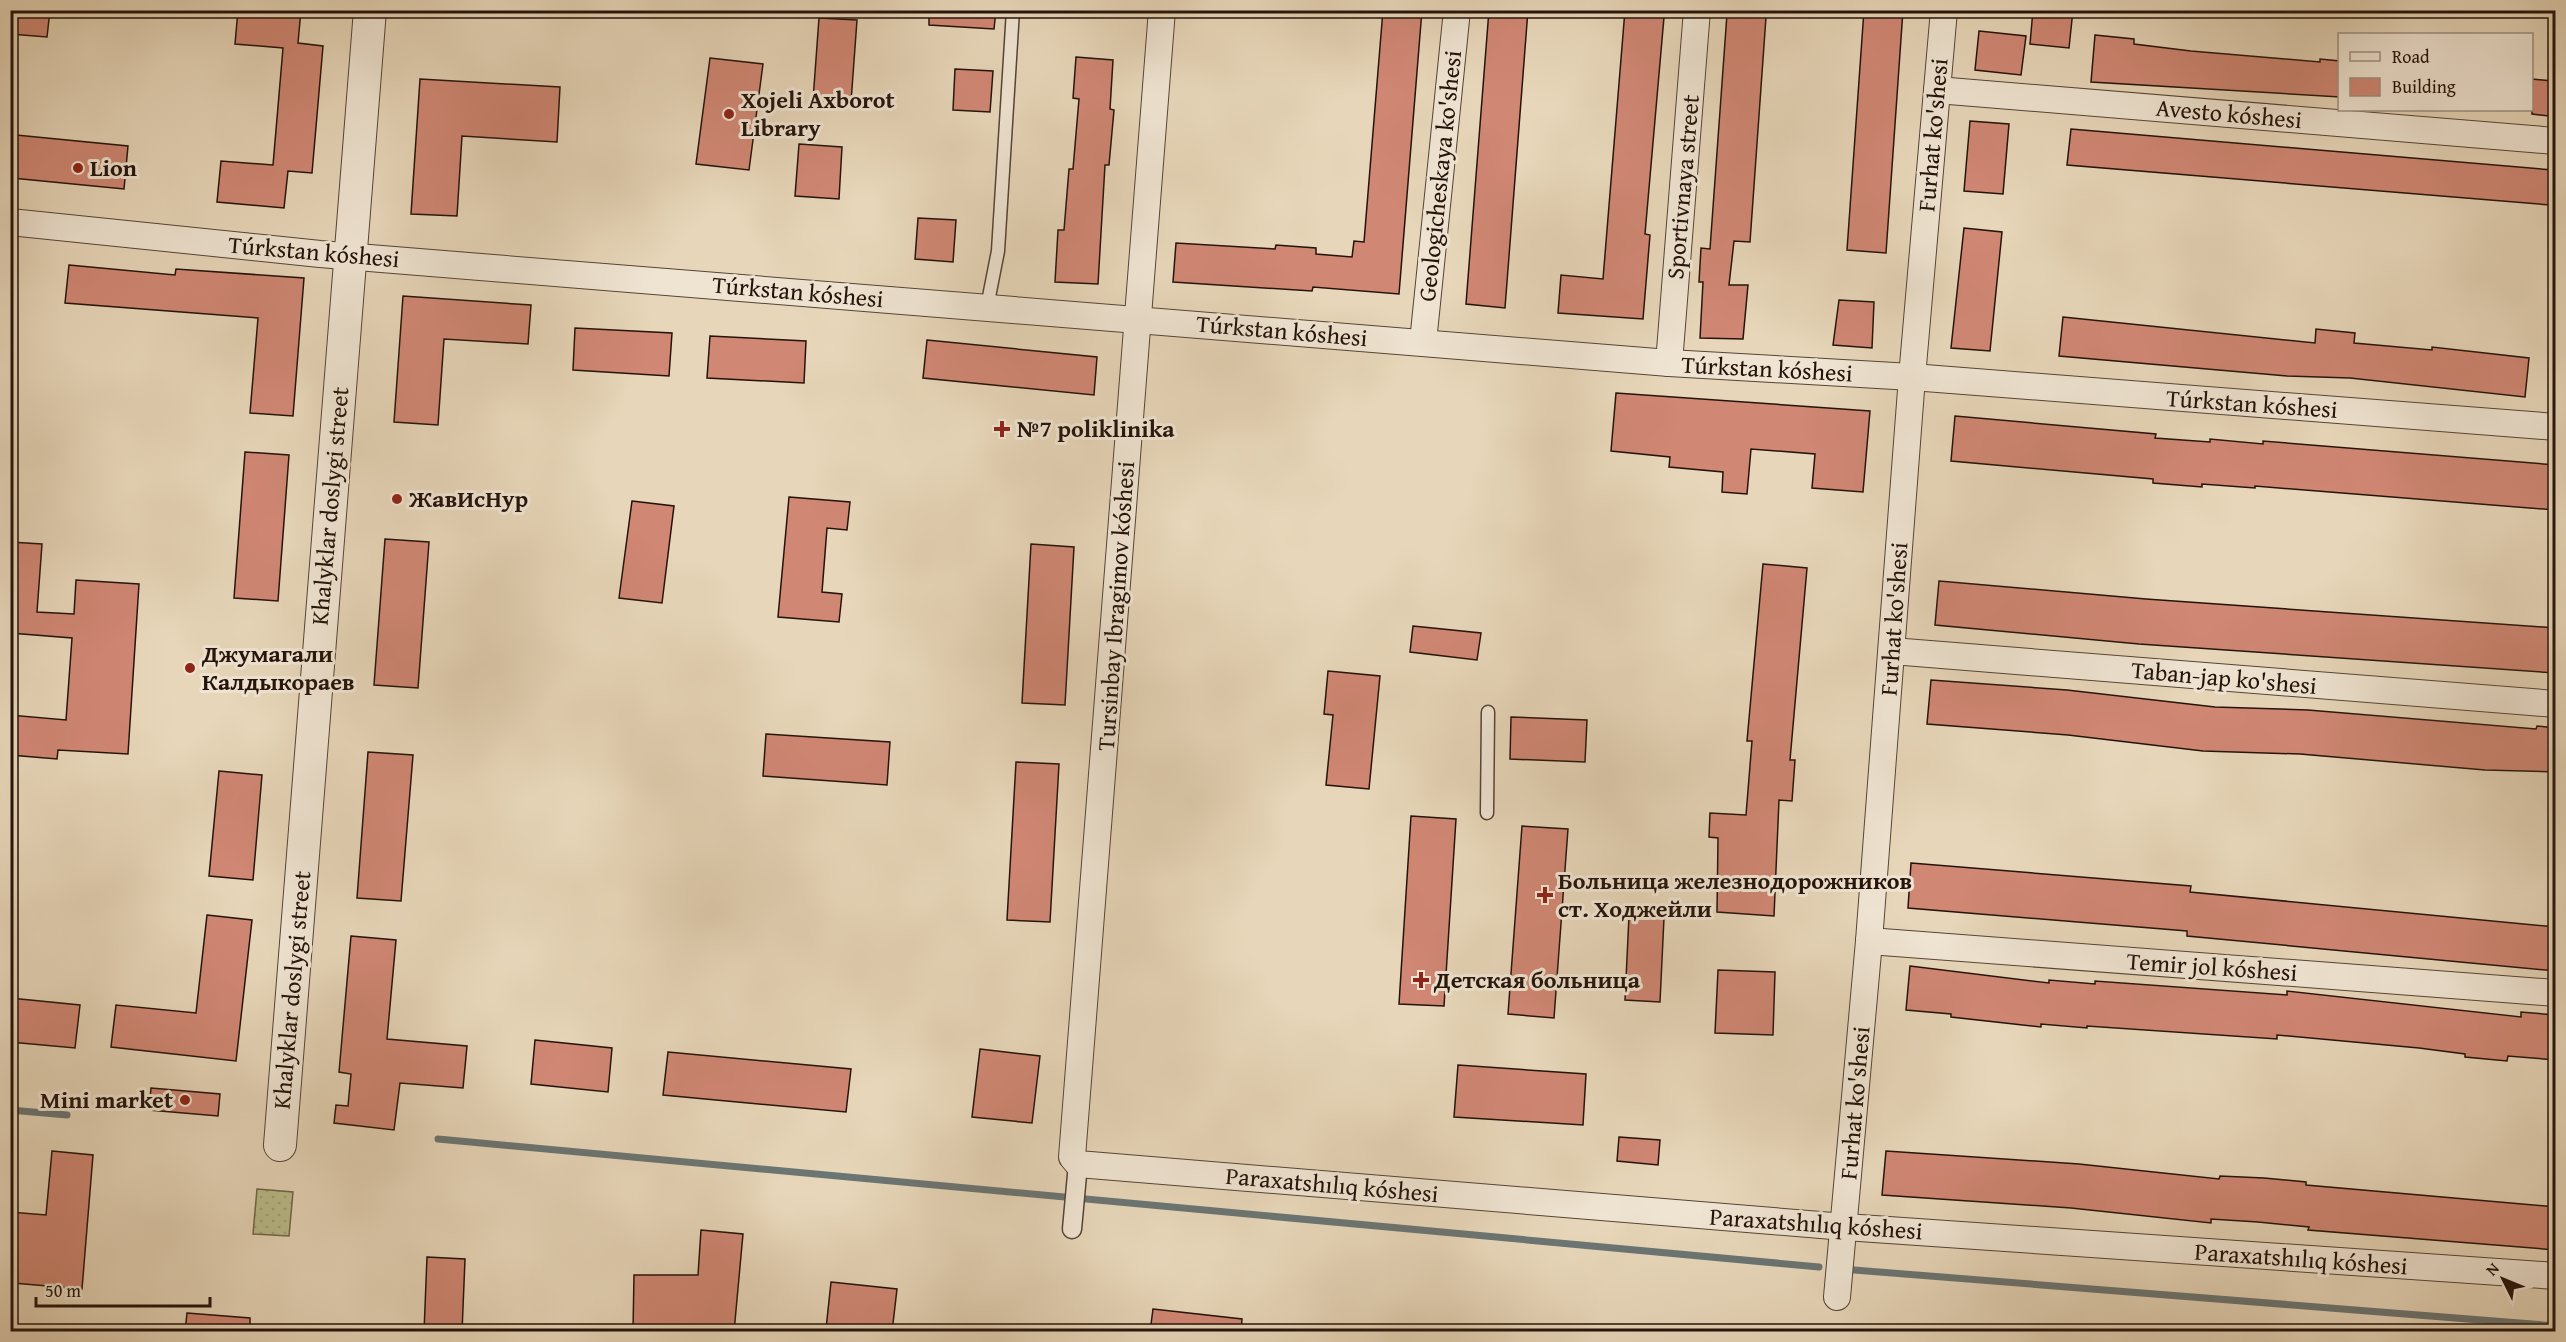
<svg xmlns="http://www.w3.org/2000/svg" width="2566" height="1342" viewBox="0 0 2566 1342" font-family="'Gentium Book Plus',serif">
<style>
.grass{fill:url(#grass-dots);stroke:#70684b;stroke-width:1.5}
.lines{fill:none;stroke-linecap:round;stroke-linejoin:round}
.stream{stroke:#6b7573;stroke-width:7}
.building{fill:#d08774;stroke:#24130b;stroke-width:1.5}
.service-casing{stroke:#554436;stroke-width:15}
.pedestrian-casing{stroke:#554436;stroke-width:21}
.minor-casing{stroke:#554436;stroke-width:28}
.tertiary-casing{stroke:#554436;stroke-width:34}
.service{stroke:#efe4d2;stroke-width:12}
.pedestrian{stroke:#efe4d2;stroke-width:18}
.minor{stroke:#efe4d2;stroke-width:26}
.tertiary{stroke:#efe4d2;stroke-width:32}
.poi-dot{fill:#8f2418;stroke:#efe4d2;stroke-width:2}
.labels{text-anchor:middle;stroke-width:6;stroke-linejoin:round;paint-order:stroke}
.poi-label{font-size:24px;font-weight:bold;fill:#24130b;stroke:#efe4d2;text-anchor:start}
.street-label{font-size:24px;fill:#24130b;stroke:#efe4d2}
</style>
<defs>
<pattern id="grass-dots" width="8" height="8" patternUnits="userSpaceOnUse" patternTransform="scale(1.5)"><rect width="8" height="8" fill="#bbbc8b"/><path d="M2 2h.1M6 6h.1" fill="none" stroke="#a1a177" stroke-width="1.8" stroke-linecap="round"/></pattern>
</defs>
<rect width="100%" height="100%" fill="#e7d6b9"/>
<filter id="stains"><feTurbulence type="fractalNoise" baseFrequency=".00333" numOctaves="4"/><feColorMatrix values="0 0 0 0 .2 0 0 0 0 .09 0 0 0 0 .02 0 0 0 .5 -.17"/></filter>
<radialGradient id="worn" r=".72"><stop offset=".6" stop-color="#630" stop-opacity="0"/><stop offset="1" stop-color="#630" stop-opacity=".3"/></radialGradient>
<polygon class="grass" points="257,1189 293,1192 289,1236 253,1234"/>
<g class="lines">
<g class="stream">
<polyline points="10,1110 67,1115"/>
<polyline points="438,1139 1819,1267"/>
<polyline points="1854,1270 2556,1326"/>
</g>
</g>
<g class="building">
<polygon points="10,10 50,10 47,37 10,34"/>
<polygon points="238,10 301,10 298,43 323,46 312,173 288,171 284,208 217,202 221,161 273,165 283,48 235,44"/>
<polygon points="929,10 996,10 994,29 929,25"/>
<polygon points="1383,10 1422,10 1399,294 1313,287 1312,291 1173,282 1176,243 1275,249 1276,245 1316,248 1316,254 1352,257 1354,241 1364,242"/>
<polygon points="1489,10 1528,10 1505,308 1466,304"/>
<polygon points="1625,10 1663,10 1664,17 1645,234 1650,235 1643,319 1558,313 1561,275 1603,279"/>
<polygon points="1864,10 1903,10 1886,253 1847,250"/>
<polygon points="2033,10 2073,10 2069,48 2030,44"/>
<polygon points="1727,14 1766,17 1750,242 1734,241 1729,285 1748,285 1743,339 1700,338 1703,282 1699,282 1701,248 1710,249"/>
<polygon points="819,18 857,20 851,102 813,100"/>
<polygon points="1979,31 2026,36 2021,75 1975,70"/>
<polygon points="2095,35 2134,39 2134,44 2191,51 2320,62 2320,59 2340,61 2340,97 2091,82"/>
<polygon points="1076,57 1113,60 1110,109 1114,110 1109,165 1105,165 1098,284 1055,282 1058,230 1064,230 1069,169 1073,169 1079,99 1073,98"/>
<polygon points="710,58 763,64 749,170 696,164"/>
<polygon points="955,69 993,71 990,112 953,110"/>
<polygon points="420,79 560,87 557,142 462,136 457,216 411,214"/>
<polygon points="2532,79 2553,81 2549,116 2532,114"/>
<polygon points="1970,121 2009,124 2003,194 1964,191"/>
<polygon points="2071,129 2553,170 2550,205 2067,165"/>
<polygon points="16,135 128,146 124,189 12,178"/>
<polygon points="799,144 842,147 839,199 795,196"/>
<polygon points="918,218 956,220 953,262 915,259"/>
<polygon points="1964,228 2002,232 1990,351 1951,348"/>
<polygon points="69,265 175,275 176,269 304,278 293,416 250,413 258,318 65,303"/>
<polygon points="403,296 531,305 528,344 444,339 438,425 394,422"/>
<polygon points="1839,300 1874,302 1872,348 1833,345"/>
<polygon points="2063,317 2315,343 2316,329 2355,333 2354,343 2432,350 2432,347 2529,358 2525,397 2350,378 2287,376 2059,356"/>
<polygon points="575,328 672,333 669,376 573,370"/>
<polygon points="710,336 806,341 804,383 707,378"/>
<polygon points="927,340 1097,357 1094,395 923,378"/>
<polygon points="1616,393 1870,411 1863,492 1812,488 1815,454 1751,449 1747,494 1722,492 1723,472 1669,467 1670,457 1611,451"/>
<polygon points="1955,416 2156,434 2155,438 2210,442 2210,439 2263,444 2263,441 2556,465 2556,510 2255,486 2255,488 2202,484 2202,487 2153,483 2153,479 1951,461"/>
<polygon points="245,452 289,455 278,601 234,598"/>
<polygon points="789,497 850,502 847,530 827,528 822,592 842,594 839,622 778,617"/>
<polygon points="632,501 674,506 662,603 619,598"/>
<polygon points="385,539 429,542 418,688 374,685"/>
<polygon points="10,542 42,544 37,612 74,614 76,580 139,584 128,754 58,750 57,759 10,755 10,715 66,720 72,638 10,633"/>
<polygon points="1031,544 1074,547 1065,705 1022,703"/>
<polygon points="1763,564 1807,568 1790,760 1795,760 1792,801 1779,800 1774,916 1717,912 1718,838 1709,837 1710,813 1746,815 1752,741 1747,741"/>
<polygon points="1939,581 2146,599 2556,628 2556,673 2139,644 1935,625"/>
<polygon points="1413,626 1481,633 1477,660 1410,652"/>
<polygon points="1328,671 1380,676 1369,789 1326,785 1333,715 1324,714"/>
<polygon points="1931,680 2067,690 2215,707 2308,710 2536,729 2537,726 2556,728 2556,772 2485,770 2300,754 2203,751 2068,735 1927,724"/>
<polygon points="1511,717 1587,720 1585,762 1510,759"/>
<polygon points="766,734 890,742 887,785 763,776"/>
<polygon points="368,752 413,755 401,901 357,898"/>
<polygon points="1016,762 1059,764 1050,922 1007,920"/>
<polygon points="219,771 262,775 253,880 209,876"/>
<polygon points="1411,816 1456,819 1444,1006 1399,1004"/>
<polygon points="1522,826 1568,829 1554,1018 1508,1014"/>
<polygon points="1911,863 2191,886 2190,892 2556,927 2556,971 2187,936 2187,931 1908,908"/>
<polygon points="207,915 252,920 236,1061 111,1047 116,1005 196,1013"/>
<polygon points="1629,916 1664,918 1660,1002 1625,1000"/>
<polygon points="351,936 396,940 387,1039 467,1046 463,1088 400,1083 394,1130 334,1123 336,1105 348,1106 351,1074 339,1072"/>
<polygon points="1910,966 2049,983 2049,980 2095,984 2095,981 2287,995 2287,991 2521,1017 2521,1012 2556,1015 2556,1060 2508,1056 2507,1061 2465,1057 2465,1054 2419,1048 2277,1035 2277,1039 2087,1026 2087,1028 2041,1024 2041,1027 1951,1017 1951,1014 1906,1010"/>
<polygon points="1718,970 1775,972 1773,1035 1715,1033"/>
<polygon points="10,998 80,1005 75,1048 10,1042"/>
<polygon points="535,1040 612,1048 608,1092 531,1084"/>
<polygon points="980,1049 1040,1056 1032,1123 972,1117"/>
<polygon points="668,1052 851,1069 846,1112 663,1095"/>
<polygon points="1458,1065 1586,1074 1583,1125 1454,1117"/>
<polygon points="151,1088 220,1094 218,1116 149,1110"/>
<polygon points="1619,1137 1660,1140 1658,1165 1617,1161"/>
<polygon points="52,1151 93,1155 82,1289 13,1283 17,1240 10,1239 10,1212 46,1215"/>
<polygon points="1886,1151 2079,1164 2219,1179 2220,1176 2264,1178 2306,1182 2306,1185 2556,1207 2556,1250 2308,1230 2309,1227 2258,1222 2211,1219 2211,1223 2071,1208 1882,1195"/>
<polygon points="701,1230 743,1234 734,1332 633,1330 634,1275 698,1275"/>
<polygon points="427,1257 465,1259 462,1332 424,1332"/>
<polygon points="831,1282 897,1289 892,1332 826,1329"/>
<polygon points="1153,1309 1242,1319 1241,1332 1150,1332"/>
<polygon points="187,1313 250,1318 250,1332 185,1332"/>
</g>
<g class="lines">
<defs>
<g id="service">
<polyline points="987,307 998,251 1013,10"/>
<polyline points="1487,813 1488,712"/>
</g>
<polyline id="pedestrian" points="1072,1229 1078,1164"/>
<g id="minor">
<polyline points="1162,10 1072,1157 1078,1164 1845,1227 2556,1276"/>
<polyline points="1937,90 2556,141"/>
<polyline points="10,222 320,254 1669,363 1912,377 2556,427"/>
<polyline points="1423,342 1457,10"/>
<polyline points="1669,363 1697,10"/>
<polyline points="1892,651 2556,704"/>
<polyline points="1869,941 2556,993"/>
<polyline points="1837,1297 1869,941 1912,377 1944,10"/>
</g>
<polyline id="tertiary" points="280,1145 370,10"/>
</defs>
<use href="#service" class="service-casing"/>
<use href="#pedestrian" class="pedestrian-casing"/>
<use href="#minor" class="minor-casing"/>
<use href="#tertiary" class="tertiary-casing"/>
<use href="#service" class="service"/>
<use href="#pedestrian" class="pedestrian"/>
<use href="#minor" class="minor"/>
<use href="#tertiary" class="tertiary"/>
</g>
<g class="poi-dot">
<circle cx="729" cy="114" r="6"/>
<circle cx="78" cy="168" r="6"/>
<path d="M999 420h6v6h6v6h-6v6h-6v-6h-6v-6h6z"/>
<circle cx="397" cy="499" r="6"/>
<circle cx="190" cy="668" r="6"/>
<path d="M1542 886h6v6h6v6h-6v6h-6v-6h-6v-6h6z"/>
<path d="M1418 971h6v6h6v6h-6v6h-6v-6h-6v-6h6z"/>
<circle cx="185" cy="1100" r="6"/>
</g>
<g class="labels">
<g class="poi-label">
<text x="741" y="108">Xojeli Axborot<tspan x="741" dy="28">Library</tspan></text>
<text x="90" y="176">Lion</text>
<text x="1016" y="437">№7 poliklinika</text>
<text x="409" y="507">ЖавИсНур</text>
<text x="202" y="662">Джумагали<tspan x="202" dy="28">Калдыкораев</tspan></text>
<text x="1558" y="889">Больница железнодорожников<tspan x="1558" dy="28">ст. Ходжейли</tspan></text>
<text x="1434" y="988">Детская больница</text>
<text x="173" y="1108" text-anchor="end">Mini market</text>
</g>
<g class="street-label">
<text transform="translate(2229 114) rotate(5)" y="8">Avesto kóshesi</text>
<text transform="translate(1933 135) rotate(-85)" y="8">Furhat ko'shesi</text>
<text transform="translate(1440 176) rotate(-84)" y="8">Geologicheskaya ko'shesi</text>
<text transform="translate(1683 187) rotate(-85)" y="8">Sportivnaya street</text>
<text transform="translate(314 252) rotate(5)" y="8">Túrkstan kóshesi</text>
<text transform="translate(798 292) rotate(5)" y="8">Túrkstan kóshesi</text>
<text transform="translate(1282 331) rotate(5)" y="8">Túrkstan kóshesi</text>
<text transform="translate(1767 369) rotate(3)" y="8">Túrkstan kóshesi</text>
<text transform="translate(2252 404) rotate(4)" y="8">Túrkstan kóshesi</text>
<text transform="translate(330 506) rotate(-85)" y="8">Khalyklar doslygi street</text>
<text transform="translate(1116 606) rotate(-86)" y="8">Tursinbay Ibragimov kóshesi</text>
<text transform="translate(1894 619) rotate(-86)" y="8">Furhat ko'shesi</text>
<text transform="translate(2224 678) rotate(5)" y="8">Taban-jap ko'shesi</text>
<text transform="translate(2212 967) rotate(4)" y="8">Temir jol kóshesi</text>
<text transform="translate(292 990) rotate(-85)" y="8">Khalyklar doslygi street</text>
<text transform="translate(1855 1103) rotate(-85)" y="8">Furhat ko'shesi</text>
<text transform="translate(1332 1185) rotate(5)" y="8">Paraxatshılıq kóshesi</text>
<text transform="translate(1816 1224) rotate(4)" y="8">Paraxatshılıq kóshesi</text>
<text transform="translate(2301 1259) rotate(4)" y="8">Paraxatshılıq kóshesi</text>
</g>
</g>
<rect width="2566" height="1342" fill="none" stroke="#e7d6b9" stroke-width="36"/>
<rect x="12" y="12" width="2542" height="1318" fill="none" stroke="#24130b" stroke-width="3"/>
<rect x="18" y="18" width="2530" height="1306" fill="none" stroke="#24130b" stroke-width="1.5"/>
<rect x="2338" y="33" width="195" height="78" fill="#efe4d2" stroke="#9e9082" stroke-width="1.5"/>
<rect x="2350" y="52" width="30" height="9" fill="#efe4d2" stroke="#9e9082" stroke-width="1.5"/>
<text x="2392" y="63" font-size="18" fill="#24130b">Road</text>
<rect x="2350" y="78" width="30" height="18" fill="#d08774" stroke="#9e9082" stroke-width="1.5"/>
<text x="2392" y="93" font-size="18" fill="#24130b">Building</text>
<g transform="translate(2503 1279) rotate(313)" stroke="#efe4d2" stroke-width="4.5" paint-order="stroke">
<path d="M0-4.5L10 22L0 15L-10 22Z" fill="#24130b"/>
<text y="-9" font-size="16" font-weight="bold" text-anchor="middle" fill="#24130b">N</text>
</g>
<path d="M36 1297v9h174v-9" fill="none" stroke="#24130b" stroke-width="3"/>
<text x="45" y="1297" font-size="18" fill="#24130b" stroke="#efe4d2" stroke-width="4.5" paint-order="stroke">50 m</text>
<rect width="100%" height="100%" filter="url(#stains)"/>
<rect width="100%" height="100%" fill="url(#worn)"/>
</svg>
